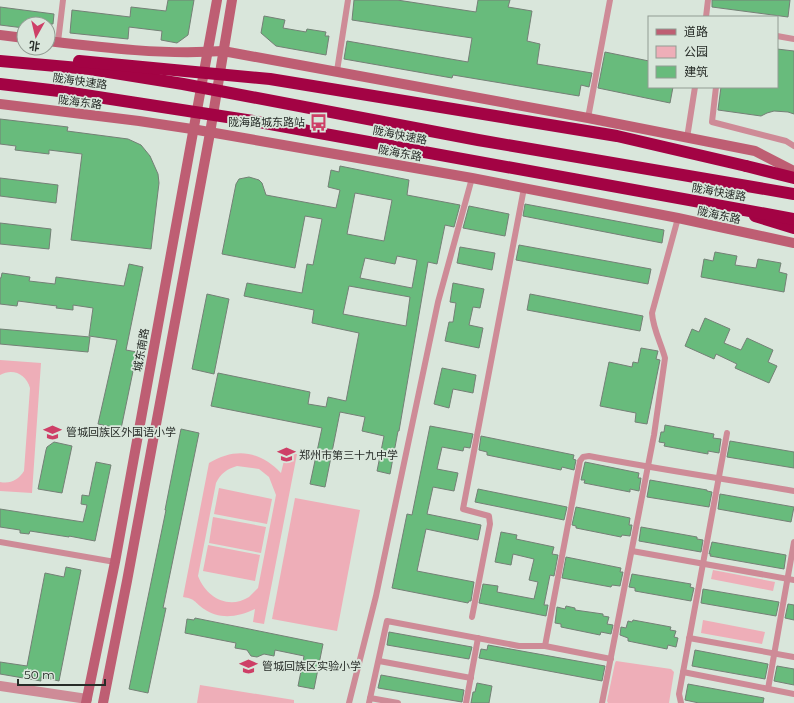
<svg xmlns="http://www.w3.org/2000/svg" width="794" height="703" viewBox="0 0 794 703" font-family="Montserrat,'Noto Sans SC',sans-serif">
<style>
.green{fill:#eeaeb8;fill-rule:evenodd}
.building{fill:#68bb7c;stroke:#748076;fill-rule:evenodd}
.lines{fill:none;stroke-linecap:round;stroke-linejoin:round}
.lane{stroke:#ce8b97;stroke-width:6}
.street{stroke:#ce8b97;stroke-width:10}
.secondary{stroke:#be5e73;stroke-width:10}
.highway{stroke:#a30344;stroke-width:12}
.highway-bridge{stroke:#a30344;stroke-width:12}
.labels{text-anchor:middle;stroke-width:3.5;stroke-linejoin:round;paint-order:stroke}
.street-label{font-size:11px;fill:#272c28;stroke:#d9e6db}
.poi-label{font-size:11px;fill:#272c28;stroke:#d9e6db;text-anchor:start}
</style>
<rect width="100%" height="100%" fill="#d9e6db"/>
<g class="green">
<path d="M 0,360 L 41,363 L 32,493 L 0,491 L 0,482 C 11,484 18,480 24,471 L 30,388 C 26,374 13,368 0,375 Z"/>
<path d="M 286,452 L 297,454 L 264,624 L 253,622 L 255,609 C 238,617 220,620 204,609 C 194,602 196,599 183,597 L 209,463 C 236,447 260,451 281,473 ZM 237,466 L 259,469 L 269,477 L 276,495 L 258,588 C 255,591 252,594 249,597 C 228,610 206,597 198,576 L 216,483 C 221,473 227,469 237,466 Z"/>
<polygon points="219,488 272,499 267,524 214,514"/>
<polygon points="295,498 360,510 337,631 272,619"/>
<polygon points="213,517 266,527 261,553 209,543"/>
<polygon points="208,545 260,555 255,581 203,571"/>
<polygon points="713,570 775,582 773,591 711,579"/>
<polygon points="703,620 765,632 762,644 701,633"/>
<polygon points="616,661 671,669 674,672 669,703 608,703 607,701 615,663"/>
<polygon points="200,685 294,700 294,703 197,703"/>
</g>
<g class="building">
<polygon points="168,0 194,0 188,35 177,43 161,40 162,31 129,27 128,39 70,33 72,10 130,17 131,7 166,11"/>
<polygon points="354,0 397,0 476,12 478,0 510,0 508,7 532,11 527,41 540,44 537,64 592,73 589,87 581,85 579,96 453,75 452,78 344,59 347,41 468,62 472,38 352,20"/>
<polygon points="712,0 790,0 788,17 712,7"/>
<polygon points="0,7 54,14 53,24 24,24 24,28 0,25"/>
<polygon points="264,16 285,20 283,28 306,32 307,29 326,32 325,36 329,36 326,55 276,46 261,33"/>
<polygon points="777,49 794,51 794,114 788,112 774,111 767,113 761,116 718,110 721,87 777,87"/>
<polygon points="605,52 649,61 649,87 673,87 670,103 598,88"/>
<polygon points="0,119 68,127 67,131 128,139 141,145 150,156 158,174 159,183 151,249 71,240 82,154 49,150 49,154 15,150 16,146 0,144"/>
<path d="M 340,166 L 409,180 L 407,195 L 460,205 L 454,227 L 445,225 L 437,264 L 428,262 L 399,431 L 398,431 L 390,474 L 377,471 L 384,436 L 362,431 L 365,417 L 340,412 L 325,487 L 310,484 L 322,428 L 211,406 L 218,373 L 310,392 L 308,404 L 326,407 L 328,397 L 346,401 L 359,333 L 312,323 L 314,310 L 244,296 L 247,283 L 302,293 L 307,264 L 313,265 L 322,219 L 305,216 L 295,268 L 222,254 L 236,184 L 239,179 L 249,177 L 259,180 L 262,183 L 266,195 L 336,208 L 340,190 L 328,187 L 331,170 L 339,172 ZM 355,193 L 392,200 L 384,241 L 347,234 ZM 397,256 L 417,260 L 412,288 L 360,278 L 365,258 L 395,264 ZM 349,286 L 410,297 L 406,326 L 343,314 Z"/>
<polygon points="0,178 58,185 56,203 0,196"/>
<polygon points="525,204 664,230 662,243 523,216"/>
<polygon points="469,206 509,214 505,236 463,228"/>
<polygon points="0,223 51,229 49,249 0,244"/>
<polygon points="519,245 651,269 648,284 516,260"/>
<polygon points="460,247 495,253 492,270 457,263"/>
<polygon points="715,252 737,256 735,265 756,268 758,259 781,263 779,272 787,274 784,292 701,277 704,259 713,261"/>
<polygon points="129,264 143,267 126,350 137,352 121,429 98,424 117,340 89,336 93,308 73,305 73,310 56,308 57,306 18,301 17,306 0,304 0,278 1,278 2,273 30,277 29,281 55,284 56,277 124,286"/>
<polygon points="453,283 484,289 480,308 473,307 469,325 483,328 479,348 445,341 449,322 453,322 456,303 450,302"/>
<polygon points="207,294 229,299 214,374 192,369"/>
<polygon points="530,294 643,316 640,331 527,310"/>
<polygon points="705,318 730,329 724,343 741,350 747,338 773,350 768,362 777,366 769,383 735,368 737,364 716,354 714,359 685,346 692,329 699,332"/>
<polygon points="0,329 90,337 88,352 0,344"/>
<polygon points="641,348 658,351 656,359 660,360 647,424 635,422 636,413 600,406 609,362 632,367 633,362 638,363"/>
<polygon points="442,368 476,375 473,393 453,389 449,408 434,404"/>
<polygon points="665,425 714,434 713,438 721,439 719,453 708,451 708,454 664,446 665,443 659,442 661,432 664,432"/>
<polygon points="430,426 473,434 470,448 464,447 463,451 442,447 437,469 458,473 454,491 433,487 427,514 481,525 478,540 426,529 417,571 474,582 471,601 469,601 468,603 392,588 407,514 412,515"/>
<polygon points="181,429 199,433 163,608 166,608 148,693 129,689 166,510 165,510"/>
<polygon points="481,436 574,455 573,459 576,460 574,470 562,467 561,470 487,455 487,452 479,450"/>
<polygon points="730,441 794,452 794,468 727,457"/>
<polygon points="54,442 72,446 62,493 38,489 46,450 47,447"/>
<polygon points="96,462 111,465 95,541 69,536 69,537 30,531 29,534 20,533 20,530 0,527 0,509 83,522 87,505 81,504 82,495 89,496"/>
<polygon points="585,462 639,473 638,478 641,478 639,491 630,489 630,492 584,483 585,480 581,480"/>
<polygon points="650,480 707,490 707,491 712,492 709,507 647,497"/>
<polygon points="478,489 567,507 564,520 475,502"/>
<polygon points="720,494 794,507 791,522 718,509"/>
<polygon points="576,507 630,518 629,525 632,525 630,536 622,535 621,537 576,528 576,526 572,525"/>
<polygon points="641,527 697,537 697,539 703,540 701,552 639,541"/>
<polygon points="501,532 517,535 516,539 554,547 552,554 558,555 554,576 550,575 544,605 548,605 546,616 479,603 483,584 498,586 497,592 534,599 538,582 529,580 534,559 513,554 511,565 495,562"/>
<polygon points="712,542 786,555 784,569 710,556 711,554 709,554"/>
<polygon points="566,557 621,568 620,572 623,572 620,586 612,585 611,587 562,578"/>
<polygon points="66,567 81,570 59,681 41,677 41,681 0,674 0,662 27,666 45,573 64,577"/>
<polygon points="632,574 691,584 690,587 694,588 691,601 635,591 635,588 629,587"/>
<polygon points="703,589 779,602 776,616 701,603"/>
<polygon points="788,604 794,605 794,620 785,618"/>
<polygon points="566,606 575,608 575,610 603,614 603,616 609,617 607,624 613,625 611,634 601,632 600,635 561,627 561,624 555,623 557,607 565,609"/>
<polygon points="195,618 323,644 314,689 298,686 304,656 275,650 274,656 264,654 257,657 251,656 247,650 235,648 236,643 185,633 187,619 194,620"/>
<polygon points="633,620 671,627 670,630 676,631 674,637 678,638 676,647 668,645 667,649 628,641 628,638 620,635 621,627 626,628 628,621 632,622"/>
<polygon points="389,632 472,647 469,659 387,645"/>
<polygon points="488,645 605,666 602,681 479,658 481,649 487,650"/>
<polygon points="695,650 768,664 765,679 692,666"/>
<polygon points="777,666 794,669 794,685 774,681"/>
<polygon points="381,675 464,690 462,702 378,688"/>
<polygon points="477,683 492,686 489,703 471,703 473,692 475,692"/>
<polygon points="688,684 764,698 763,703 699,703 685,700"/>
</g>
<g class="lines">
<g class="lane">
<polyline points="706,17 708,0"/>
<polyline points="777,36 794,39"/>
<polyline points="58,42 63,0"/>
<polyline points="337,71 348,0"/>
<polyline points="716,87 712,122 786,141 794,146"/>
<polyline points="588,118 610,0"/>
<polyline points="687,138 695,87"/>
<polyline points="0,542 115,562"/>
<polyline points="632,551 794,580"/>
<polyline points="472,617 490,524 489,516 463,509 524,188"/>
<polyline points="689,638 794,657"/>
<path d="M 545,646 L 580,461 L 583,457 L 589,456 C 657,469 726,479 794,491"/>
<polyline points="379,661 471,678"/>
<polyline points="683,672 794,694"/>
<polyline points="768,689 794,542"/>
<polyline points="370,698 398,703"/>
<polyline points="349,703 376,596 438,302 472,178"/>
<polyline points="369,703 387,621 519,646 545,646 611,659"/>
<polyline points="466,703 478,638"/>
<path d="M 602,703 L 654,435 L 665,358 C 661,343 653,329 652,313 L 678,218"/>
<polyline points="681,703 679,694 727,433"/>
</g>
<polyline class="street" points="0,686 87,699"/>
<g class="secondary">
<polyline points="0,35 24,38"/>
<path d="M 48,41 C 106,48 164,55 223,51 L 588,118 L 755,151 L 794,171"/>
<polyline points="0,104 139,121 192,129 472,178 678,218 794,243"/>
<polyline points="86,703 115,562 217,0"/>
<polyline points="103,703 127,581 210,133 232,0"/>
</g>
<g class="highway">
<polyline points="746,166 794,178"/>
<polyline points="755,216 794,228"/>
</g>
<g class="highway-bridge">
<polyline points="0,61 90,69 183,84 478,140 794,194"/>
<polyline points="79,61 270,79 617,136 746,166"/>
<polyline points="0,84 59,91 253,121 794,219"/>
</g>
</g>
<defs>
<symbol id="bus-bare" viewBox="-9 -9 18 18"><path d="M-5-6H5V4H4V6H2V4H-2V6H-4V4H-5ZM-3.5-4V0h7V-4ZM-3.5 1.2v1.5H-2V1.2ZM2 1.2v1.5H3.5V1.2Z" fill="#ce3f67" stroke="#d9e6db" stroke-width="2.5" paint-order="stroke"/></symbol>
<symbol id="school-bare" viewBox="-9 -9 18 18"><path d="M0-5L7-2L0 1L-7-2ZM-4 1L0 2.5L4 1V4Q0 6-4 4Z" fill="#ce3f67" stroke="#d9e6db" stroke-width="2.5" paint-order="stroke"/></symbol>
</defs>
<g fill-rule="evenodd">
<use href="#bus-bare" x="306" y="110" width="25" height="25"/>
<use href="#school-bare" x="40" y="420" width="25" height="25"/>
<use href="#school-bare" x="274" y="442" width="25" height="25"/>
<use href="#school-bare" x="236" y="654" width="25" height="25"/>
</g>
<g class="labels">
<g class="street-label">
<text transform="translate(80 81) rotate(8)" y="4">陇海快速路</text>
<text transform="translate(80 102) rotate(7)" y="4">陇海东路</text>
<text transform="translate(400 135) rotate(11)" y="4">陇海快速路</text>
<text transform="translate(400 153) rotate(10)" y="4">陇海东路</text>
<text transform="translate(719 192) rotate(10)" y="4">陇海快速路</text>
<text transform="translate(719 215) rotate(12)" y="4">陇海东路</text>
<text transform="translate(141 350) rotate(-80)" y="4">城东南路</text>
</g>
<g class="poi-label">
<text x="305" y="126" text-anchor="end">陇海路城东路站</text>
<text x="66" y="436">管城回族区外国语小学</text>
<text x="299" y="459">郑州市第三十九中学</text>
<text x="262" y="670">管城回族区实验小学</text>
</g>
</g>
<rect x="648" y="16" width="130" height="72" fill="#d9e6db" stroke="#929c93"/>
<rect x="656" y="29" width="20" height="6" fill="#be5e73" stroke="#929c93"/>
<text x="684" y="36" font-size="12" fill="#272c28">道路</text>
<rect x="656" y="46" width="20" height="12" fill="#eeaeb8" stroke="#929c93"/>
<text x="684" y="56" font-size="12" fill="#272c28">公园</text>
<rect x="656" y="66" width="20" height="12" fill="#68bb7c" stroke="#929c93"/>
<text x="684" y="76" font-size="12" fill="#272c28">建筑</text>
<g transform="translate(36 36) rotate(188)"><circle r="19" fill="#d9e6db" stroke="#929c93"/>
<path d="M0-3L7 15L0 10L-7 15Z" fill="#ce3f67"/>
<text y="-6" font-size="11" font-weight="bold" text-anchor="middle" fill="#272c28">北</text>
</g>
<path d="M18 679v6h87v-6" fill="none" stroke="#272c28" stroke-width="2"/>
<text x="24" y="679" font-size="12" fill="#272c28" stroke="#d9e6db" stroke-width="3" paint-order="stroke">50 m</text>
</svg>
